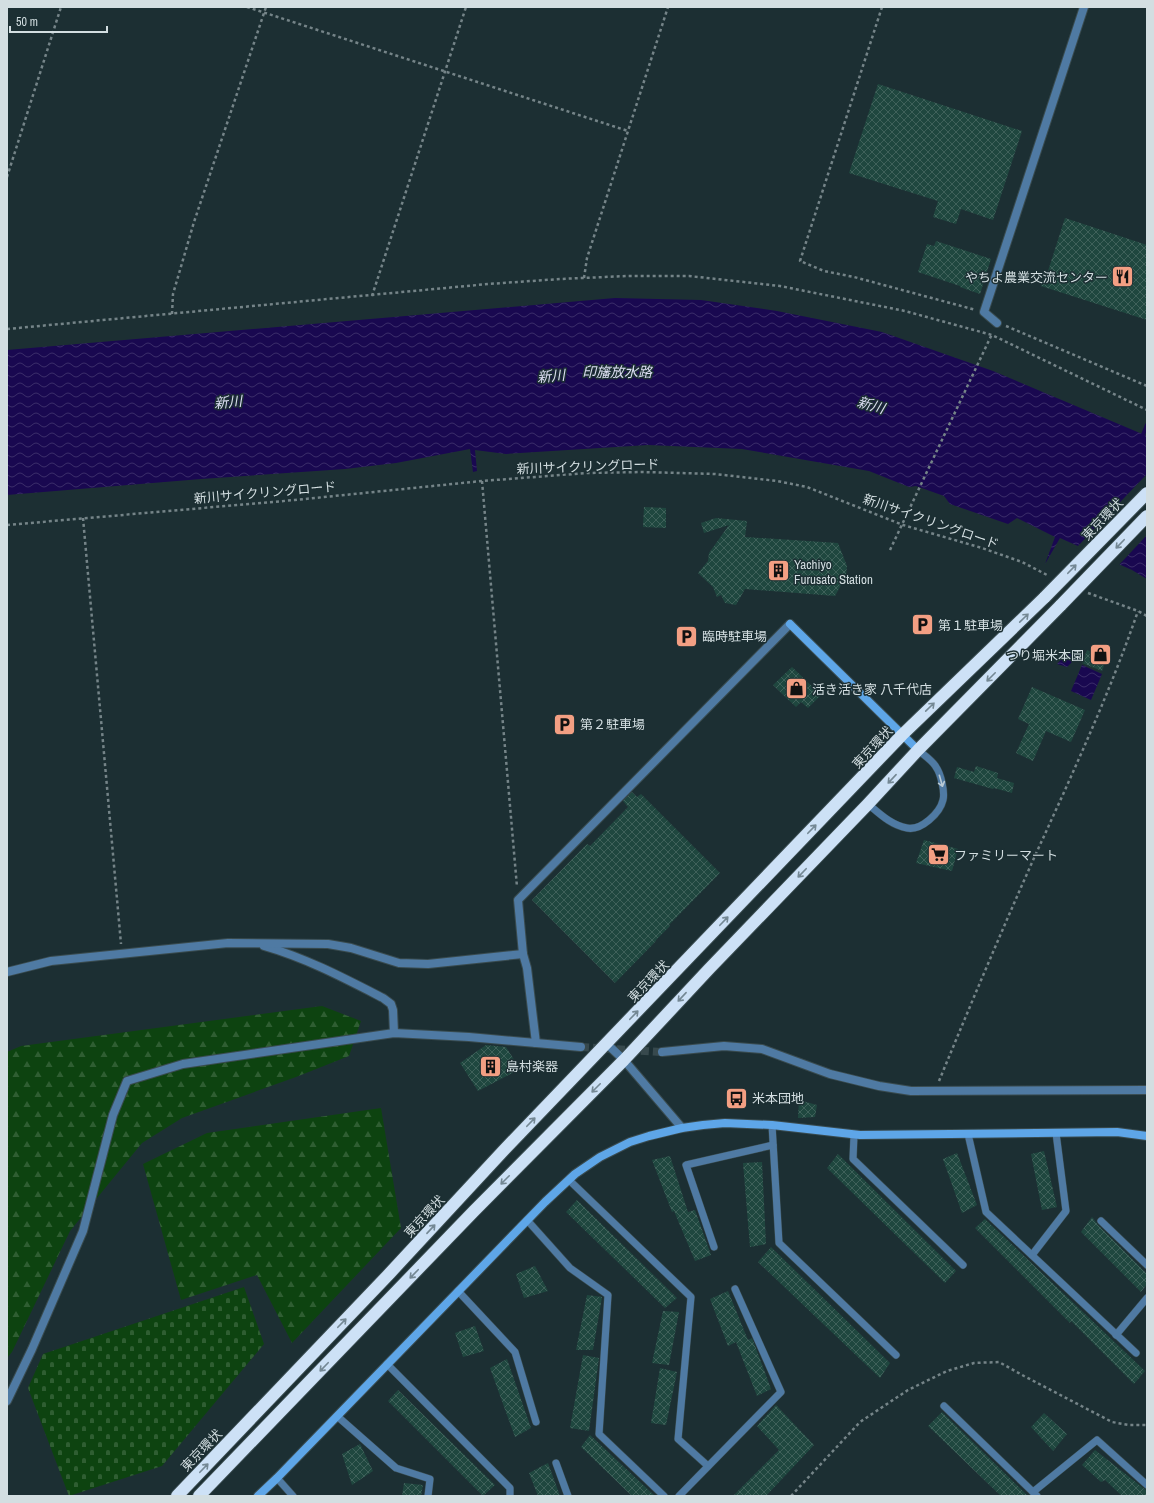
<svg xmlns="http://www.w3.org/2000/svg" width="1154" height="1503" viewBox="0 0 1154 1503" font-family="'Archivo Narrow','Noto Sans JP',sans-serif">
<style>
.forest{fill:url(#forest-firs)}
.cemetery{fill:url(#cemetery-stones)}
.water{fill:url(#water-waves)}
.pier{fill:#1c2f33}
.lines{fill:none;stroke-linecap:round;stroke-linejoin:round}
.stream{stroke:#190850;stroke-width:4}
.building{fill:url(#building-cross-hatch)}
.street-tunnel{stroke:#37494d;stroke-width:8;stroke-dasharray:8 4;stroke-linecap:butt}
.lane-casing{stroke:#394b4f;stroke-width:8}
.street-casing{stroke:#394b4f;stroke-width:10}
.secondary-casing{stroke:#394b4f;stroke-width:10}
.highway-casing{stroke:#394b4f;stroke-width:14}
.path{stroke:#758488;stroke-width:2.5;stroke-dasharray:3 3;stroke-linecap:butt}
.lane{stroke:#4f7aa3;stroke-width:7}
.street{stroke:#4f7aa3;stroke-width:8}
.secondary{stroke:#5ea6e8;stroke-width:8}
.highway{stroke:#cde1f6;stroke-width:12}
.highway-bridge-casing{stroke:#394b4f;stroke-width:14;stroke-linecap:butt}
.highway-bridge{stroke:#cde1f6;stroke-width:12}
.oneway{stroke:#748894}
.oneway2{stroke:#b9cad5}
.labels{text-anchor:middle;stroke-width:3;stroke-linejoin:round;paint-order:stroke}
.poi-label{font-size:13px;fill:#d3dee1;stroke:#1c2f33;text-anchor:start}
.street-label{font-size:13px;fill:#d3dee1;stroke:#1c2f33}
.water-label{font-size:14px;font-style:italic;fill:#dcdef3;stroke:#1c2f33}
</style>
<defs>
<pattern id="forest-firs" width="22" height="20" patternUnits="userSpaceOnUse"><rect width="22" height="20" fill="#0d4310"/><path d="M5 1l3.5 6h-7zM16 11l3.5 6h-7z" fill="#2f5e32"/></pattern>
<pattern id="cemetery-stones" width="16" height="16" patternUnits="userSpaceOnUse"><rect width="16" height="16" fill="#0d4310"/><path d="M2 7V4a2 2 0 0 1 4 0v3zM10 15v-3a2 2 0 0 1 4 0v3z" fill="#2f5e32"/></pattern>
<pattern id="water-waves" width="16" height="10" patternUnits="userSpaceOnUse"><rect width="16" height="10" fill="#190850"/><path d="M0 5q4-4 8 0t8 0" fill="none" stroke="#3a2c69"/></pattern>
<pattern id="building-cross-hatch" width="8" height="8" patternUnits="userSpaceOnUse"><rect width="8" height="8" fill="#1f473f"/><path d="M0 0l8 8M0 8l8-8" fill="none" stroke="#3f615a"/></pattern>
</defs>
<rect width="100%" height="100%" fill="#1c2f33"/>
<g class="forest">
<polygon points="322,1006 361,1021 349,1056 296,1077 182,1118 142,1143 70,1231 12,1352 7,1358 7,1052 21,1046"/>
<polygon points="381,1108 401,1228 292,1343 257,1275 181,1300 143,1164 207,1133"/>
</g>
<polygon class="cemetery" points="244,1287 264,1344 162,1466 69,1496 28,1388 43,1354"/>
<g class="water">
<polygon points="615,298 701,300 777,311 882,332 993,371 1147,436 1147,579 1132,570 1060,538 1045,564 1055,537 1017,518 1008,524 950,504 944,496 916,486 909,487 869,471 742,449 648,445 506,454 475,450 477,471 473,472 470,449 396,463 345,469 201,479 7,495 7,350"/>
<polygon points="1067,653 1078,656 1067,667 1057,664"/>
<polygon points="1082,665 1102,674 1091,700 1071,691"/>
</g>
<polygon class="pier" points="1147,474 1147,535 1118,566 1076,548"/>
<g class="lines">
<polyline class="stream" points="1142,437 1147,425"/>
</g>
<g class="building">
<polygon points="878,84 1022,131 993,220 961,209 956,224 933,217 938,201 849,173"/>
<polygon points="1065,218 1147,245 1147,320 1041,286 1046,271 1048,271"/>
<polygon points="936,241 991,259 980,294 960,287 960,286 918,272 927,244 934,246"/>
<polygon points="644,507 666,508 666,528 643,527"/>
<polygon points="716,518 747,521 745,537 838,543 847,566 846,576 835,596 745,589 736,605 725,603 721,595 717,597 713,587 698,573 708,561 709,553 729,525 704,533 701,523"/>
<polygon points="1087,650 1107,658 1102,671 1082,663"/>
<polygon points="792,667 821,695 808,708 801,702 796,707 773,685"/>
<polygon points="1032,687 1085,710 1071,742 1046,731 1033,761 1016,753 1029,724 1018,719"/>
<polygon points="976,766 998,773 997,778 1014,783 1012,793 994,788 993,789 954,778 957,767 974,772"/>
<polygon points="632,792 637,797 641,794 720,873 669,925 670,926 656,940 656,941 615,983 532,900 587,844 590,846 628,807 623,801"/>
<polygon points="924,840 958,849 952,871 916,863"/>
<polygon points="486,1045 506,1047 520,1069 478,1091 460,1063"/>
<polygon points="799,1100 817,1105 815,1117 798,1118"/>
<polygon points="1044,1151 1057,1207 1042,1210 1031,1154"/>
<polygon points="957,1153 977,1205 962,1213 943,1159"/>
<polygon points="838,1154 956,1271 945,1283 827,1168"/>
<polygon points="670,1156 688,1212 695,1210 711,1255 695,1261 674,1211 672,1212 652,1160"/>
<polygon points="762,1162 766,1244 750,1247 743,1163"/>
<polygon points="577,1200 677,1298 665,1308 566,1212"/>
<polygon points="1092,1217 1098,1225 1147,1274 1147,1284 1141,1292 1081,1232"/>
<polygon points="985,1219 1145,1371 1134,1384 1071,1321 1070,1323 975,1228"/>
<polygon points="771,1247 890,1363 880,1378 758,1262"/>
<polygon points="535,1266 548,1291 524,1298 516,1274"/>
<polygon points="728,1291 748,1340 752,1338 757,1351 771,1389 757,1396 736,1342 728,1346 710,1299"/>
<polygon points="587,1295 602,1297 593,1350 576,1350"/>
<polygon points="663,1311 679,1312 669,1365 652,1363"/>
<polygon points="475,1326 484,1351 463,1357 455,1333"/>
<polygon points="583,1355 599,1358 589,1431 570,1428"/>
<polygon points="507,1359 531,1428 515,1437 490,1368"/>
<polygon points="660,1368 677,1372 666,1425 651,1423"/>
<polygon points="398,1390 495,1485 483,1496 388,1401"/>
<polygon points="776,1405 814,1445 766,1496 733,1496 779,1450 757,1426"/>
<polygon points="942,1412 1028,1496 1001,1496 928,1426"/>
<polygon points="1044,1413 1067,1434 1053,1451 1031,1427"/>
<polygon points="590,1435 655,1496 632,1496 581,1447"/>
<polygon points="360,1444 373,1471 352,1485 342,1454"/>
<polygon points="1095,1450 1147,1491 1147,1496 1122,1496 1105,1480 1101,1482 1082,1465"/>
<polygon points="548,1463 560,1496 538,1496 529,1473"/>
<polygon points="404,1483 423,1485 421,1496 402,1496"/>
</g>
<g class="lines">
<polyline class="street-tunnel" points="581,1047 662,1052"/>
<defs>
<g id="lane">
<path d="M 868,804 C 880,814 891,825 907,828 C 921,831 940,813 943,800 C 945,792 941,774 936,767 C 933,761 924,755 918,750"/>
<polyline points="772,1125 779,1243 896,1355"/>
<polyline points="968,1134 986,1212 1136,1353"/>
<polyline points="854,1135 853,1159 963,1265"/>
<polyline points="569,1180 691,1297 678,1439 708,1466"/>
<polyline points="527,1220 570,1268 608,1295 599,1434 664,1496"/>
<polyline points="1101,1221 1147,1265"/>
<polyline points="714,1247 686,1165 773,1145"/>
<polyline points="1032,1255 1066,1211 1056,1133"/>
<polyline points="458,1291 515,1352 536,1422"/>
<polyline points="1116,1335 1147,1298"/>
<polyline points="387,1364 510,1488 510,1496"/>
<polyline points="944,1406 1033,1492"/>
<polyline points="337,1416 396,1468 430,1479 428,1496"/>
<polyline points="556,1463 568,1496"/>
<polyline points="277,1478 293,1496"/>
<polyline points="679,1496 781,1392 735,1289"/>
<polyline points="1037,1496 1033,1492 1097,1440 1147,1485"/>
</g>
<g id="street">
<polyline points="997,323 984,312 1084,7"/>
<path d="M 264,946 C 306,958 344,978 383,998 L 391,1004 L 393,1010 L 394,1033"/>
<polyline points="7,972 51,961 228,943 328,944 351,948 399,963 428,964 523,954"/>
<polyline points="536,1043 527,968 523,954 518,900 790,624"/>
<polyline points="607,1044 624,1060 682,1128"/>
<polyline points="662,1052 724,1046 762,1049 830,1074 879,1086 911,1091 1147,1090"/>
<polyline points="7,1401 32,1349 83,1231 113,1115 127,1081 183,1064 394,1033 469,1037 581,1047"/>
</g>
<g id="secondary">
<polyline points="790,624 918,750"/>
<polyline points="258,1496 277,1478 545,1202 575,1174 600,1157 630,1142 649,1136 682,1128 703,1125 725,1123 772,1125 860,1135 1117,1132 1147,1136"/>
</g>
<g id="highway">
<polyline points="177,1496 390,1273 504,1150 902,735 1045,597"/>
<polyline points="199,1496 474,1211 624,1060 709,969 868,804 918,750 1061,605"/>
</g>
</defs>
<use href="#lane" class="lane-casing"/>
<use href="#street" class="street-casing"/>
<use href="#secondary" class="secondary-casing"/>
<use href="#highway" class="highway-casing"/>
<g class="path">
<polyline points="247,7 628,131"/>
<polyline points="882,7 800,261 824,271 854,277 976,310"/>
<polyline points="7,177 61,7"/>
<polyline points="584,278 587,258 668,7"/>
<polyline points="372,296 466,7"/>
<polyline points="172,314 173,294 194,222 266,7"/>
<polyline points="1006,326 1147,386"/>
<polyline points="7,329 488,284 560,279 627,276 689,276 780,286 905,311 992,335 1147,410"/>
<polyline points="482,481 517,887"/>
<polyline points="83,518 121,944"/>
<polyline points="7,525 295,500 482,481 587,473 642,472 715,474 777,481 807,487 903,525 982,548 1022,562 1049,576"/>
<polyline points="890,550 992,334"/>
<polyline points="1088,593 1138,611 1147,616"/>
<path d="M 939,1081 C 970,1006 1001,932 1034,858 C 1071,777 1109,695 1138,611"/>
<polyline points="791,1496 860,1422 908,1390 947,1371 974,1363 999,1362 1024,1376 1112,1422 1129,1425 1147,1425"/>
</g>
<use href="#lane" class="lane"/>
<use href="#street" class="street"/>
<use href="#secondary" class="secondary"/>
<use href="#highway" class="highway"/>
<defs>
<g id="highway-bridge">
<polyline points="1045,597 1147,493"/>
<polyline points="1061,605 1147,516"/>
</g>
</defs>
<use href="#highway-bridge" class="highway-bridge-casing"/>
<use href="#highway-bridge" class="highway-bridge"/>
</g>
<defs><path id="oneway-shaft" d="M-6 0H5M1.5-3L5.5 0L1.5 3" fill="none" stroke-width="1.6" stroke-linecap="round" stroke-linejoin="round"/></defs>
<g class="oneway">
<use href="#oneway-shaft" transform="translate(1120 544) rotate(134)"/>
<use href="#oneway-shaft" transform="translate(1072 569) rotate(-46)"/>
<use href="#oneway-shaft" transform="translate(1024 618) rotate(-44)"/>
<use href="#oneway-shaft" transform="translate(991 677) rotate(135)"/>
<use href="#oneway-shaft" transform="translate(930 707) rotate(-44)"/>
<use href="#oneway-shaft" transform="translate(892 779) rotate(133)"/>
<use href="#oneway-shaft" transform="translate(812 829) rotate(-46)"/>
<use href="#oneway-shaft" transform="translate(802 873) rotate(134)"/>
<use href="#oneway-shaft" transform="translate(724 921) rotate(-46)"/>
<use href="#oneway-shaft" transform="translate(682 997) rotate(133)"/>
<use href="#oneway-shaft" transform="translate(634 1015) rotate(-46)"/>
<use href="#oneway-shaft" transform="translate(596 1088) rotate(135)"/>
<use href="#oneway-shaft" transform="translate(531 1122) rotate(-46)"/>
<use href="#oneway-shaft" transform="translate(505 1180) rotate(135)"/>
<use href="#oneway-shaft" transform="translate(431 1229) rotate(-47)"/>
<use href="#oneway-shaft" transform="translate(414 1274) rotate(134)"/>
<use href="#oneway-shaft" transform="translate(342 1323) rotate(-46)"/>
<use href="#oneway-shaft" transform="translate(324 1367) rotate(134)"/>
<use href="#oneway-shaft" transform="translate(204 1468) rotate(-46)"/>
</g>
<use class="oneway2" href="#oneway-shaft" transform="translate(941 781) rotate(74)"/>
<defs>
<symbol id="restaurant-square" viewBox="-11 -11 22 22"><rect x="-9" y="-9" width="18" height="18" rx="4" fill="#f39f83" stroke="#1c2f33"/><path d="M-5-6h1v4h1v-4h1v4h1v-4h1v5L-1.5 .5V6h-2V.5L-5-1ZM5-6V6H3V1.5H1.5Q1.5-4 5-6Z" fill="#111"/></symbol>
<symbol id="building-square" viewBox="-11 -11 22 22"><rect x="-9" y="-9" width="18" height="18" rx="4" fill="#f39f83" stroke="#1c2f33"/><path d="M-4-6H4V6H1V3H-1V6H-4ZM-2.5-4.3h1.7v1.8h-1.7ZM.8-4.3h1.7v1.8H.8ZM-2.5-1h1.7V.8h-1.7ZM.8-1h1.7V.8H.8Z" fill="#111"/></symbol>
<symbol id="parking-square" viewBox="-11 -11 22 22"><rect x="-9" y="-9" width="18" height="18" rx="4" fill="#f39f83" stroke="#1c2f33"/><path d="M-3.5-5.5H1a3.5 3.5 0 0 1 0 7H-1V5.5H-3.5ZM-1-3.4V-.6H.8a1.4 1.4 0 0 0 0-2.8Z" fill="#111"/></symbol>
<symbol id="shop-square" viewBox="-11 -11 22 22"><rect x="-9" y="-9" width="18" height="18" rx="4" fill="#f39f83" stroke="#1c2f33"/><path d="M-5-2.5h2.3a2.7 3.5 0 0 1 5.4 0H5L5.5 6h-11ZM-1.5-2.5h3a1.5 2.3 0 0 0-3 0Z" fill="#111"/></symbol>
<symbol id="supermarket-square" viewBox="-11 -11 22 22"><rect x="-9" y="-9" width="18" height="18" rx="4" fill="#f39f83" stroke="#1c2f33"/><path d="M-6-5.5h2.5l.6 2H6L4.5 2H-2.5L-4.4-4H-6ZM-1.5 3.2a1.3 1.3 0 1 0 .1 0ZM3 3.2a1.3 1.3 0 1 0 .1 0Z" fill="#111"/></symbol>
<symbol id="bus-square" viewBox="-11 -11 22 22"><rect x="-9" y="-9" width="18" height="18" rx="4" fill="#f39f83" stroke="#1c2f33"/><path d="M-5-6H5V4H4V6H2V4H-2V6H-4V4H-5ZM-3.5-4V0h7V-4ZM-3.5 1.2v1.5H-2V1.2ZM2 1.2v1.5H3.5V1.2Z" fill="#111"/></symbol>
</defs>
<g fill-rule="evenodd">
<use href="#restaurant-square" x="1110" y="264" width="25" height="25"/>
<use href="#building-square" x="766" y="558" width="25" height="25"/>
<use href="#parking-square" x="910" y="612" width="25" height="25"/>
<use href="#parking-square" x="674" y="624" width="25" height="25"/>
<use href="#shop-square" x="1088" y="642" width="25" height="25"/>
<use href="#shop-square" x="784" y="676" width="25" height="25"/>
<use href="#parking-square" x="552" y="712" width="25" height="25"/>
<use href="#supermarket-square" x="926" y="842" width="25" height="25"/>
<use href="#building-square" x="478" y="1054" width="25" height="25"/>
<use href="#bus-square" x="724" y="1086" width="25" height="25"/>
</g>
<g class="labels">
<g class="poi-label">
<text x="1108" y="282" text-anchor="end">やちよ農業交流センター</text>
<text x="794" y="569">Yachiyo<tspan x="794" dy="15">Furusato Station</tspan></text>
<text x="938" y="630">第１駐車場</text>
<text x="702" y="641">臨時駐車場</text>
<text x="1084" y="660" text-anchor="end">つり堀米本園</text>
<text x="812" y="694">活き活き家 八千代店</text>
<text x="580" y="729">第２駐車場</text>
<text x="954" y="860">ファミリーマート</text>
<text x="506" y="1071">島村楽器</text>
<text x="752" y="1103">米本団地</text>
</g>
<g class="street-label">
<text transform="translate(588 466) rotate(-2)" y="5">新川サイクリングロード</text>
<text transform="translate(265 492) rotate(-5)" y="5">新川サイクリングロード</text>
<text transform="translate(1102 519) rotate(-46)" y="5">東京環状</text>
<text transform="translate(931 521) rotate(19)" y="5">新川サイクリングロード</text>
<text transform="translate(872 747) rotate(-47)" y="5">東京環状</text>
<text transform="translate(648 981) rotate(-46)" y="5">東京環状</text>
<text transform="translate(424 1216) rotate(-47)" y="5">東京環状</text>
<text transform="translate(201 1450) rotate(-46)" y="5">東京環状</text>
</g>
<g class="water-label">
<text x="617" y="377">印旛放水路</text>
<text transform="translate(551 376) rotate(-5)" y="5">新川</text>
<text transform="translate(228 402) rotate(-5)" y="5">新川</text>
<text transform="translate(871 405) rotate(16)" y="5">新川</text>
</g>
</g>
<rect width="1154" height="1503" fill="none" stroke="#d3dee1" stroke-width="16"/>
<path d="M10 26v6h97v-6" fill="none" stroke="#d3dee1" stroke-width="2"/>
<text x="16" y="26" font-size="12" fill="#d3dee1" stroke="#1c2f33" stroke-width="3" paint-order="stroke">50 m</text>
</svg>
